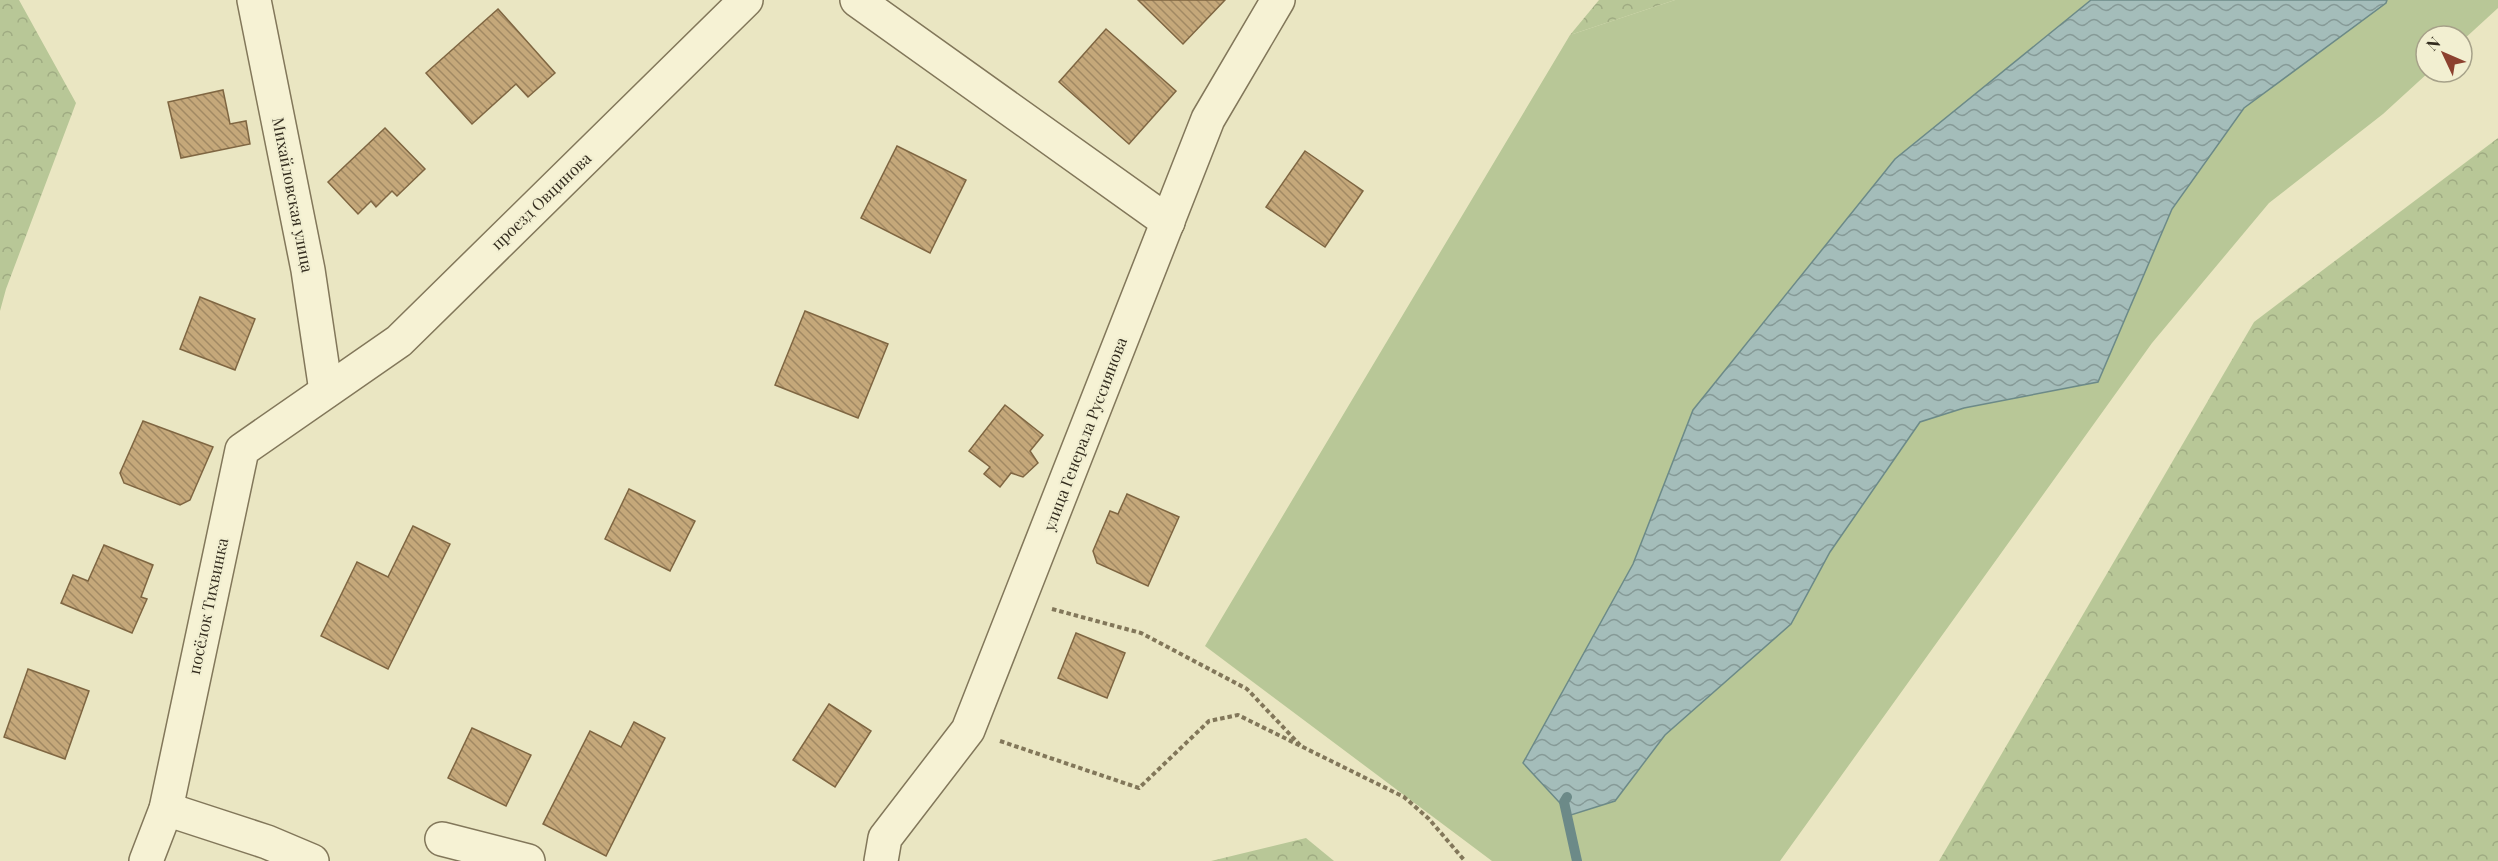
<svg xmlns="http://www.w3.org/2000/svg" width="2498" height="861" viewBox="0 0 2498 861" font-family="'Playfair Display',serif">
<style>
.green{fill:#b8c797}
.forest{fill:url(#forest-crowns)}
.water{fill:url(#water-waves);stroke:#6c8a88;stroke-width:1.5}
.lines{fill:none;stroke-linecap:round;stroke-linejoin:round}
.stream{stroke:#6c8a88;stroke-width:10}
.building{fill:url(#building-back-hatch);stroke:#7f6642;stroke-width:1.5}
.minor-casing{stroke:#82775a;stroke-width:36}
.path{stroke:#82775a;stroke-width:4;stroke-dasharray:4.5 3;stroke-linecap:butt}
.minor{stroke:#f6f2d4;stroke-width:33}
.labels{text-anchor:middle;stroke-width:4.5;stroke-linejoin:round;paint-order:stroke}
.street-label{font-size:16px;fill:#332c1e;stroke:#f2efd1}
</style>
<defs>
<pattern id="forest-crowns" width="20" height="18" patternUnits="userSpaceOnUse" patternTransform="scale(1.5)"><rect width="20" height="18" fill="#b8c797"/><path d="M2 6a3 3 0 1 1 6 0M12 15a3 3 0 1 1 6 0" fill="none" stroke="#9fab82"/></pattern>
<pattern id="water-waves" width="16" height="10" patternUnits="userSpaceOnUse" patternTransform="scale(1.5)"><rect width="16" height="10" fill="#a4bdba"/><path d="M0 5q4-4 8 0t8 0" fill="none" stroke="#869a97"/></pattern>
<pattern id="building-back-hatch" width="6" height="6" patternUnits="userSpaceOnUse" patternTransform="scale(1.5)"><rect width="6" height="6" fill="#c5a87a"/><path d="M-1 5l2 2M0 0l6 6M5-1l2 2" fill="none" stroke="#a18963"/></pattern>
</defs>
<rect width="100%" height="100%" fill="#eae6c2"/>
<polygon class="green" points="1675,0 2498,0 2498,8 2462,41 2462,36 2426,36 2426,72 2429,72 2383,114 2269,203 2152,343 1780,861 1492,861 1205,646 1570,35"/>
<g class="forest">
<polygon points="0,0 19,0 76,103 6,289 0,311"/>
<polygon points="1599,0 1675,0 1570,35"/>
<polygon points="2498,138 2498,861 1939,861 2254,322"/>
<polygon points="1306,838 1334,861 1211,861"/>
</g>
<polygon class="water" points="2091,0 2387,0 2386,3 2244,108 2172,209 2098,382 1964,408 1920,422 1830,552 1791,624 1665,735 1615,801 1571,815 1523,763 1633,564 1693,410 1895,159"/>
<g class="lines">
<polyline class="stream" points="1567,797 1564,802 1577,861"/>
</g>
<g class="building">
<polygon points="1138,0 1225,0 1183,44"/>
<polygon points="498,9 555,73 528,97 516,84 472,124 426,73"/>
<polygon points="1106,29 1176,91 1129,144 1059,82"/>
<polygon points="223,90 230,124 246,121 250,144 181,158 168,102"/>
<polygon points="385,128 425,169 397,196 392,191 376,207 371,201 358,214 328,182"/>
<polygon points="897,146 966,180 930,253 861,218"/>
<polygon points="1305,151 1363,191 1325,247 1266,207"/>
<polygon points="200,297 255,319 235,370 180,349"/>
<polygon points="805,311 888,344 858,418 775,385"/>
<polygon points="1005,405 1043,435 1030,451 1038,463 1023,477 1011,473 1000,487 984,474 990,467 969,451"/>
<polygon points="143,421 213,447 190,500 180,505 124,483 120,473"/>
<polygon points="629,489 695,521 670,571 605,539"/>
<polygon points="1127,494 1179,517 1148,586 1097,563 1093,551 1110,511 1118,514"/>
<polygon points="413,526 450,544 388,669 321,636 357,562 388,577"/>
<polygon points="104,545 153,565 141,597 147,599 132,633 61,603 73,575 88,581"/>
<polygon points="1076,633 1125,653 1107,698 1058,678"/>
<polygon points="28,669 89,691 65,759 4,737"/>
<polygon points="829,704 871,731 835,787 793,760"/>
<polygon points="634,722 665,738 606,856 543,824 590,731 621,747"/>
<polygon points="472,728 531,755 506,806 448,778"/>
</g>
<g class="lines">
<defs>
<g id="minor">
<polyline points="254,0 308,270 326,391"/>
<polyline points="857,0 1168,222"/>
<polyline points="166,809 267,842 312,861"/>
<polyline points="442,839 528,861"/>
<polyline points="146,861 166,809 242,450 399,341 746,0"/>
<polyline points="881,861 885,838 968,730 1208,119 1278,0"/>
</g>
</defs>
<use href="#minor" class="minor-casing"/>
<g class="path">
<polyline points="1052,609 1141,633 1247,689 1300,745"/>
<polyline points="1000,741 1139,788 1209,721 1238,715 1404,797 1429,819 1465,861"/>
</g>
<use href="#minor" class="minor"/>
</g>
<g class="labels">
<g class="street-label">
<text transform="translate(293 195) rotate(79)" y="6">Михайловская улица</text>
<text transform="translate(541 201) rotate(-44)" y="6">проезд Овцинова</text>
<text transform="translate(1085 434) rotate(-69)" y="6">улица Генерала Руссиянова</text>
<text transform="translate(208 606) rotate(-78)" y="6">посёлок Тихвинка</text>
</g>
</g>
<g transform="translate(2444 54) rotate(314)"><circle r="28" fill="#f2efd1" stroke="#a6a189" stroke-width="1.5"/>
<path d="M0-4.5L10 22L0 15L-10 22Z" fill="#8c412f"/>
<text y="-9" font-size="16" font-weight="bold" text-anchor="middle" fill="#332c1e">N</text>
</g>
</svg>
